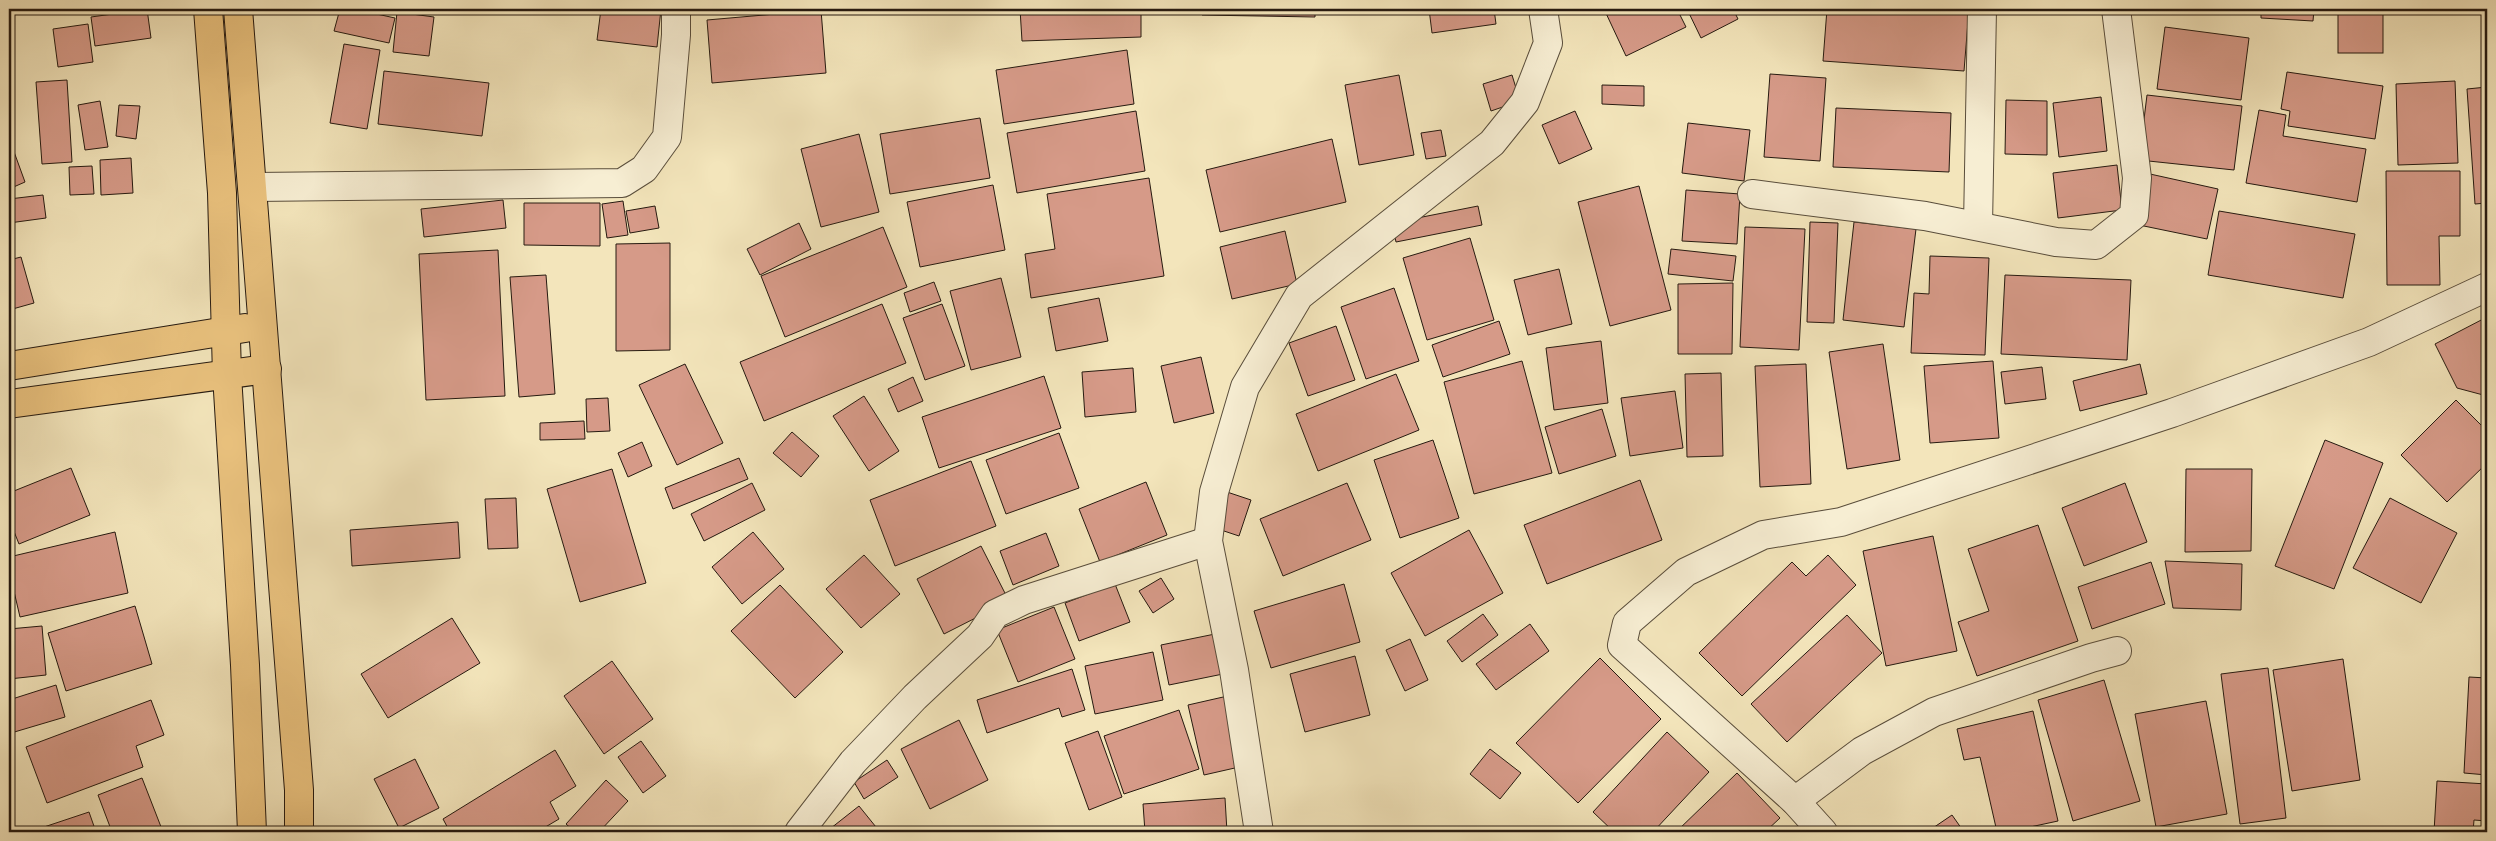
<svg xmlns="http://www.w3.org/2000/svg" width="2496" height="841" viewBox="0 0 2496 841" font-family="Vollkorn,serif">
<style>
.building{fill:#d69a88;stroke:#261a10}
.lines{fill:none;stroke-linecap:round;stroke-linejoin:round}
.minor-casing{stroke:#594d3b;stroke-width:30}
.major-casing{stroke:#261a10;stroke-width:30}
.minor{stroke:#f7eed3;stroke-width:28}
.major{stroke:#eac27e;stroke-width:28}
</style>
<rect width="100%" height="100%" fill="#f3e5bb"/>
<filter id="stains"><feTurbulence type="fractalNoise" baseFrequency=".004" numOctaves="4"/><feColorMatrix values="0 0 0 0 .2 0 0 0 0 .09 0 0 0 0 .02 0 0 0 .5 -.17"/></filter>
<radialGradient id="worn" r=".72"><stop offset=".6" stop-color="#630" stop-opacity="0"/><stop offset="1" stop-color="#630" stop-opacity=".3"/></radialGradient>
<g class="building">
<polygon points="119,9 147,9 151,38 95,46 91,17 120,13"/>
<polygon points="340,9 354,9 395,18 389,43 334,31"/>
<polygon points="601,9 661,9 657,47 597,40"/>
<polygon points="1020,9 1141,9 1141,37 1022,41"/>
<polygon points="1202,9 1315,9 1315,17 1202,15"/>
<polygon points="1327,9 1380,9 1380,10 1328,13"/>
<polygon points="1429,9 1494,9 1496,24 1432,33"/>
<polygon points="1604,9 1677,9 1686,27 1626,56"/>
<polygon points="1687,9 1733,9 1738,19 1701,38"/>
<polygon points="1827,9 1969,9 1964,71 1823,61"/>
<polygon points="2261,9 2314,9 2313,21 2261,18"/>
<rect x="2338" y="9" width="45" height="44"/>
<polygon points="821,10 826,73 712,83 707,20"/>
<polygon points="397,12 434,17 429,56 393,52"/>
<polygon points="88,24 93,62 58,67 53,29"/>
<polygon points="2165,27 2249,38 2241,100 2157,89"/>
<polygon points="344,44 380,50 367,129 330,123"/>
<polygon points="1127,50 1134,104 1004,124 996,70"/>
<polygon points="384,71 489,83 482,136 378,124"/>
<polygon points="2287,72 2383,86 2375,139 2288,126 2290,111 2281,109"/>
<polygon points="1770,74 1826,78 1820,161 1764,157"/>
<polygon points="1399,75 1414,155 1359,165 1345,85"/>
<polygon points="1512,75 1520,101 1491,111 1483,84"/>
<polygon points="67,80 72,162 42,164 36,82"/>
<polygon points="2455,81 2458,163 2398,165 2396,84"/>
<polygon points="1602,85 1644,86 1644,106 1602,104"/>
<polygon points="2487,87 2487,203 2475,204 2467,89"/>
<polygon points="2147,95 2242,106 2234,170 2139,160"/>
<polygon points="2101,97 2107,151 2059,157 2053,103"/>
<polygon points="2006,100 2047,101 2047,155 2005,154"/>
<polygon points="100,101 108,147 85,150 78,105"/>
<polygon points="119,105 140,106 136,139 116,136"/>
<polygon points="1836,108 1951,113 1949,172 1833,167"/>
<polygon points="2259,110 2286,115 2283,136 2366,149 2357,202 2246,183"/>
<polygon points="1136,111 1145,171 1017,193 1007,133"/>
<polygon points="1575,111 1592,149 1559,164 1542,125"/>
<polygon points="980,118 990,178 890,194 880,134"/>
<polygon points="1688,123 1750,130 1744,181 1682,173"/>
<polygon points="1441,130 1446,156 1426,159 1421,133"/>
<polygon points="859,134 879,212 821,227 801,149"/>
<polygon points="9,138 25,182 9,189"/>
<polygon points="1332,139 1346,202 1220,232 1206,170"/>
<polygon points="131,158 133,193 101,195 100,160"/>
<polygon points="2117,165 2122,210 2058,218 2053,173"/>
<polygon points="92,166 94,194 70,195 69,167"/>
<polygon points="2386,171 2460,171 2460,236 2439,236 2440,285 2387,285"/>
<polygon points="2150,174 2218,189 2207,239 2139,225"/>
<polygon points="1149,178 1164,276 1031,298 1025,254 1055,249 1047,194"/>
<polygon points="993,185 1005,250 920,267 907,202"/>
<polygon points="1639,186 1671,310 1610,326 1578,202"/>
<polygon points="1686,190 1740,194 1737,244 1682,241"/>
<polygon points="43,195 46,218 9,223 9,199"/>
<polygon points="503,200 506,228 424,237 421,209"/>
<polygon points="623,201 628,235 607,238 602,204"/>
<polygon points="524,203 600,203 600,246 524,245"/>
<polygon points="655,206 659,228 630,233 626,211"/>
<polygon points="1478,206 1482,225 1396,242 1392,223"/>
<polygon points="2219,211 2355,234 2343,298 2208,275"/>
<polygon points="1810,222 1838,223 1834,323 1807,322"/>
<polygon points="1854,222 1916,229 1904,327 1843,320"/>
<polygon points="799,223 811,249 760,275 747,249"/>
<polygon points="883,227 907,287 785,337 761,276"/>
<polygon points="1745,227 1805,229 1799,350 1740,347"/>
<polygon points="1285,231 1297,284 1232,299 1220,247"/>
<polygon points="1470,238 1494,320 1427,340 1403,258"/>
<polygon points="670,243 670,350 616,351 616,244"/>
<polygon points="1671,249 1736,256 1733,281 1668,274"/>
<polygon points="498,250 505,396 426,400 419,254"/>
<polygon points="1930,256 1989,258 1985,355 1911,353 1914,293 1929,294"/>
<polygon points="21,257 34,303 9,310 9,260"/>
<polygon points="1559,269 1572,324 1528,335 1514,280"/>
<polygon points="546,275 555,394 519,397 510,277"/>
<polygon points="2005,275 2131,280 2127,360 2001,354"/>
<polygon points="1001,278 1021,357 971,370 950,291"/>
<polygon points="934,282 941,301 910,312 904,293"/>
<polygon points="1733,283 1732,354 1678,354 1678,284"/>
<polygon points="1394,288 1419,361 1366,379 1341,307"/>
<polygon points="1099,298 1108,341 1056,351 1048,308"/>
<polygon points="882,304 906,363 764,421 740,362"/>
<polygon points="942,304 965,366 925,380 903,318"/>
<polygon points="2487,317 2487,396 2457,388 2435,344"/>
<polygon points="1499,321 1510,354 1443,377 1432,345"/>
<polygon points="1336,326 1355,380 1308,396 1289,343"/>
<polygon points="1601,341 1608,403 1554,410 1546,348"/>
<polygon points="1883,344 1900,460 1847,469 1829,352"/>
<polygon points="1201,357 1214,413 1174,423 1161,366"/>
<polygon points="1522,361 1552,473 1474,494 1444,382"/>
<polygon points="1993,361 1999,438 1930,443 1924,366"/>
<polygon points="685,364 723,443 677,465 639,385"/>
<polygon points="1806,364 1811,484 1760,487 1755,366"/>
<polygon points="2140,364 2147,394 2080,411 2073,381"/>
<polygon points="2042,367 2046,399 2005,404 2001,372"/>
<polygon points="1133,368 1136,412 1085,417 1082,372"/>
<polygon points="1721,373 1723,456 1687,457 1685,374"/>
<polygon points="1396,374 1419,430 1318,471 1296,414"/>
<polygon points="1044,376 1061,428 939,468 922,417"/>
<polygon points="913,377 923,401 898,412 888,389"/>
<polygon points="1675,391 1683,448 1630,456 1621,398"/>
<polygon points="864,396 899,451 869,471 833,416"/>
<polygon points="608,398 610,431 587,432 586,399"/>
<polygon points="2456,400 2487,431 2487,463 2447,502 2401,455"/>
<polygon points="1602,409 1616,456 1559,474 1545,427"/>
<polygon points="584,421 585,439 540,440 540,423"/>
<polygon points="792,432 819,456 801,477 773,453"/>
<polygon points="1059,433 1079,488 1006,514 986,460"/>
<polygon points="1433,440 1459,518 1400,538 1374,460"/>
<polygon points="2325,440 2383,463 2334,589 2275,566"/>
<polygon points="642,442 652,466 628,477 618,453"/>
<polygon points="739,458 748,479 673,509 665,488"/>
<polygon points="971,461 996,526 895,566 870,500"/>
<polygon points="71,468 90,515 19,544 9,519 9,493"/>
<polygon points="612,469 646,583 580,602 547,489"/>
<polygon points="2186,469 2252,469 2251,551 2185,552"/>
<polygon points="1640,480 1662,540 1547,584 1524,525"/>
<polygon points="1146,482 1167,535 1100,562 1079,509"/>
<polygon points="752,483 765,510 704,541 691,514"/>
<polygon points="1347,483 1371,540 1283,576 1260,519"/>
<polygon points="2125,483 2147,542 2084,566 2062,508"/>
<polygon points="1227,492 1251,500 1239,536 1215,528"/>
<polygon points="516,498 518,548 488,549 485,499"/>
<polygon points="2390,498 2457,533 2421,603 2353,568"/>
<polygon points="458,522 460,558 352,566 350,530"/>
<polygon points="2038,525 2078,641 1977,676 1958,622 1989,611 1968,549"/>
<polygon points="1469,530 1503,593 1425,636 1391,573"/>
<polygon points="115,532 128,593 20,617 9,570 9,557"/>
<polygon points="753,532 784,569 742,604 712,567"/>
<polygon points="1046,533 1059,566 1013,585 1000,551"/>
<polygon points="1933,536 1957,651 1886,666 1863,551"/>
<polygon points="981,546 1009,601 944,634 917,579"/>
<polygon points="864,555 900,594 861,628 826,589"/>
<polygon points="1828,555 1856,585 1742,696 1699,653 1792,562 1806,576"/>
<polygon points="2165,561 2242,564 2241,610 2173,608"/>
<polygon points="2151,562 2165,604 2092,629 2078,587"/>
<polygon points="1161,578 1174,599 1153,613 1139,591"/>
<polygon points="1115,584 1130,622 1079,641 1065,603"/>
<polygon points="1344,584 1360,642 1271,668 1254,611"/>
<polygon points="780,585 843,652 795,698 731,631"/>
<polygon points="135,606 152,664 66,691 48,633"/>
<polygon points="1054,607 1075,659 1018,682 997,630"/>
<polygon points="1483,614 1498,635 1462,662 1447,641"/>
<polygon points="1847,615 1882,653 1787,742 1751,704"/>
<polygon points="452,618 480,663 388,718 361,674"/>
<polygon points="1530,624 1549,651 1496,690 1476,664"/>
<polygon points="42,626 46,675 9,679 9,629"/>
<polygon points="1215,634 1223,674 1169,685 1161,645"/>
<polygon points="1410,639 1428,680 1405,691 1386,650"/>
<polygon points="1153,652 1163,700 1095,714 1085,666"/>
<polygon points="1355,656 1370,715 1305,732 1290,674"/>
<polygon points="1600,658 1661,719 1578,803 1516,743"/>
<polygon points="2343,659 2360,780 2292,791 2273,670"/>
<polygon points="612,661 653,719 604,754 564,696"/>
<polygon points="2268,668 2286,818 2240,824 2221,674"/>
<polygon points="1072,669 1085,710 1062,717 1059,708 987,733 977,700"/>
<polygon points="2469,677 2487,678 2487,775 2464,773"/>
<polygon points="2104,680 2140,801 2073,821 2038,700"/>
<polygon points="56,685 65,717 11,733 9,724 9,700"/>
<polygon points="1232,695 1248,765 1204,775 1188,705"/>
<polygon points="151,700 164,735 136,746 143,767 47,803 26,747"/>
<polygon points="2206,701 2227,814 2156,827 2135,714"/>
<polygon points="1179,710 1199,769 1124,794 1104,736"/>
<polygon points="2033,711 2058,821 2007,832 1997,832 1980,757 1964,760 1957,729"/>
<polygon points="959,720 988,780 930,809 901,749"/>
<polygon points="1098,731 1122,797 1089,810 1065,743"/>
<polygon points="1667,732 1709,772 1653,832 1614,832 1593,812"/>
<polygon points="641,741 666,776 643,793 618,757"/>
<polygon points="1490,749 1521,773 1500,799 1470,774"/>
<polygon points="555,750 576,786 550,802 559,819 537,832 501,832 497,827 489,832 450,832 443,819"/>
<polygon points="415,759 439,808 399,828 374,779"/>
<polygon points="887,760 898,777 864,799 854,782"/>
<polygon points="1737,773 1780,818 1765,832 1676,832"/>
<polygon points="142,778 163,832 112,832 98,795"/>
<polygon points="606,780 628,801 599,832 575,832 566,824"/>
<polygon points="2437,781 2487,784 2487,821 2474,820 2473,832 2434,832"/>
<polygon points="1225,798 1227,832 1145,832 1143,804"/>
<polygon points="859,806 880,832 826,832"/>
<polygon points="89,812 96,832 46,832 44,827"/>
<polygon points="1952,815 1964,832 1927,832"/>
</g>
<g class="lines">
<defs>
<g id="minor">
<polyline points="253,187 622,183 644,169 667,137 676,35 676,9"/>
<polyline points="1752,194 1925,216 2056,242 2096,245 2134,215 2137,178 2116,9"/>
<polyline points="1978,225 1982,9"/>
<polyline points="1795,801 1862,751 1934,712 2091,658 2117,651"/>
<polyline points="799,832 853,762 915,697 980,636 995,614 1024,600 1208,541"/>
<polyline points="1259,832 1234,670 1208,541 1214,492 1245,387 1299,296 1492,143 1525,102 1548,43 1543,9"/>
<polyline points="1823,832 1795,801 1622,645 1627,623 1686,572 1763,535 1841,522 2172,413 2369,342 2487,287"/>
</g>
<g id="major">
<polyline points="208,9 222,193 227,375 245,665 252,832"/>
<polyline points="238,9 299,790 299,832"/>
<polyline points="9,366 245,328"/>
<polyline points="9,404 267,369"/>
</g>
</defs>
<use href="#minor" class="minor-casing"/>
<use href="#major" class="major-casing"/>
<use href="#minor" class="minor"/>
<use href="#major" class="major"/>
</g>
<rect width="2496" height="841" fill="none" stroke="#f3e5bb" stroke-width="30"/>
<rect x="10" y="10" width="2476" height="821" fill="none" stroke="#261a10" stroke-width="2.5"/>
<rect x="15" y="15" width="2466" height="811" fill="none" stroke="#261a10"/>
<rect width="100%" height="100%" filter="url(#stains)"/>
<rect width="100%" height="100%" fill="url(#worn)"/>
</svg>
